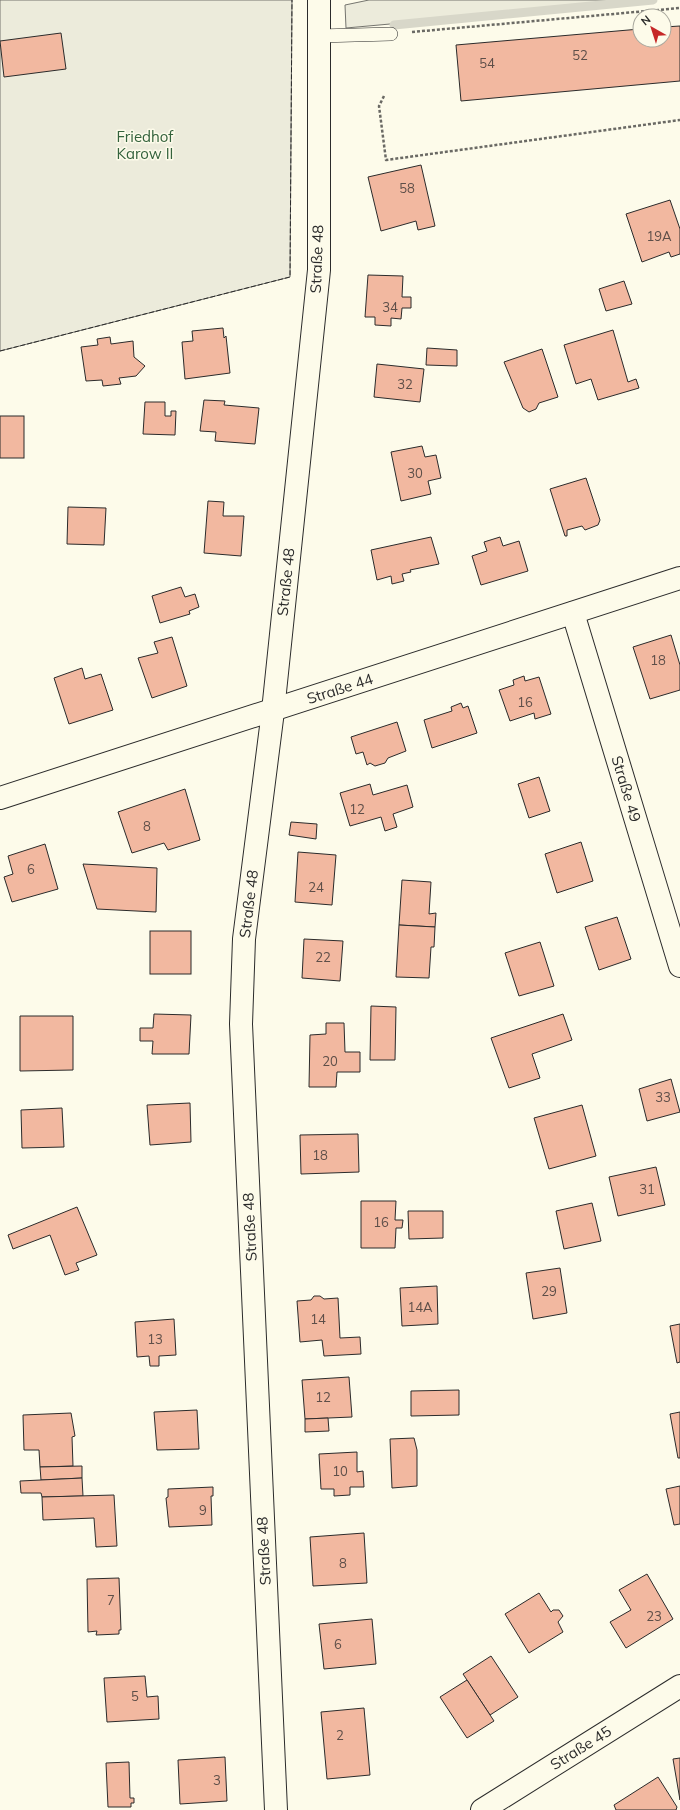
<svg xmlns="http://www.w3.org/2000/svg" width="680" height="1810" viewBox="0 0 680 1810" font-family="Mulish,sans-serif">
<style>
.green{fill:#ecebdb;stroke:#74746e}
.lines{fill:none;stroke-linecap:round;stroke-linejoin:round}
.stream{stroke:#d8d7c9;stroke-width:9}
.building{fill:#f2b8a0;stroke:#2b2b2b}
.service-casing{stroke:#2b2b2b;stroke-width:14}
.minor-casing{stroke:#2b2b2b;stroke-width:24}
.path{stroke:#6a6964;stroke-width:2.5;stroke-dasharray:3 2;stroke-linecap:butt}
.service{stroke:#fdfbea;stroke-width:13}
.minor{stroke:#fdfbea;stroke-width:22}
.fence{stroke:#2b2b2b;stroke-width:1;stroke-dasharray:5 2;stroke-linecap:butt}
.labels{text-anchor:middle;stroke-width:3;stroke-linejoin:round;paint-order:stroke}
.number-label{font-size:13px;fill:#5d4e48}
.park-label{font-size:15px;fill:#34623c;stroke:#fdfbea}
.street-label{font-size:15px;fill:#2b2b2b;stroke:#fdfbea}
</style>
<rect width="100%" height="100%" fill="#fdfbea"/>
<g class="green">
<polygon points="0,0 292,0 290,277 0,351"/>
<polygon points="369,0 655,0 346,28 345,5"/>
</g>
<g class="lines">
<polyline class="stream" points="394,25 653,0"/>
</g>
<g class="building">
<polygon points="680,26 680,81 461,101 456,45 640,29 640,40 664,40 664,27"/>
<polygon points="61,33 66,69 4,77 0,41"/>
<polygon points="421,165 435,226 418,230 416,221 381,231 368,177"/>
<polygon points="670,200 680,229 680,254 671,257 669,252 642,262 626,214"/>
<polygon points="368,275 403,276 402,297 411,297 411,308 402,308 401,319 391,318 391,326 375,325 375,317 365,317"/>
<polygon points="624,281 632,304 606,311 599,289"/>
<polygon points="223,328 224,338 226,336 230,373 185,379 182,342 193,341 192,331"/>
<polygon points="613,330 628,382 636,379 639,388 598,400 591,379 576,384 564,345"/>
<polygon points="110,337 111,344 133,341 134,357 145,366 136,376 119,378 121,384 103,386 102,380 86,381 81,347 98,345 97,339"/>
<polygon points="427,348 457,350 457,366 426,365"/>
<polygon points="542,349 558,397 539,403 536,409 529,412 523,408 504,362"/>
<polygon points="377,364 424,369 420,402 374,397"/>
<polygon points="204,400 225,401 224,405 259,408 255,444 215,441 216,432 200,431"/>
<polygon points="145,402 165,402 165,416 171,416 171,411 176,411 175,435 143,434"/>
<rect x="0" y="416" width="24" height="42"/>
<polygon points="422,446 425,457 436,455 441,478 428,481 431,494 401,501 391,452"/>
<polygon points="586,478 600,520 598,525 585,530 582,526 567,530 567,536 565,536 550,489"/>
<polygon points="208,501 224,502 223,516 244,516 241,556 204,553"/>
<polygon points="68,507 106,508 104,545 67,544"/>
<polygon points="431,537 439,564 410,570 411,572 402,574 404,581 392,584 391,576 377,580 371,550"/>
<polygon points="500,537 503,546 519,541 528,571 481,585 472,556 487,551 484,542"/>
<polygon points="181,587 185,597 195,594 199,607 189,611 190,614 160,623 152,596"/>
<polygon points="671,635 680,665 680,690 650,699 633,647"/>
<polygon points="172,637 187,686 152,698 138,658 158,653 154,642"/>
<polygon points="82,668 85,679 101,674 113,710 69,724 54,678"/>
<polygon points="524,676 525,681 539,677 551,714 535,719 534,713 510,721 499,690 514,685 513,680"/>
<polygon points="461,703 463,708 468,706 477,733 432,748 424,720 452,711 451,707"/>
<polygon points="397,722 406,751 388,758 385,763 375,766 370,763 367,765 363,752 356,754 351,737"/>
<polygon points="539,777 550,811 529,818 518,784"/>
<polygon points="370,784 373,795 407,785 413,807 393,814 397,827 385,831 381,817 350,826 340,793"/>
<polygon points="185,789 200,840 168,850 164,843 132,853 118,812"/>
<polygon points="291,822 317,824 316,839 289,835"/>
<polygon points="581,842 593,881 557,893 545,854"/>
<polygon points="45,844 58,889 12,902 4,877 13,874 8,856"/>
<polygon points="298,852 336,855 332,905 295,902"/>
<polygon points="83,864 157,868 156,912 97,909"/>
<polygon points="402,880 431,882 429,914 436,913 435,927 399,925"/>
<polygon points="617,917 631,959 599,970 585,927"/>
<polygon points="399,925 435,927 434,947 431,947 429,978 396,977"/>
<rect x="150" y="931" width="41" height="43"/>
<polygon points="304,939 343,941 340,981 302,978"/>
<polygon points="540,942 554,986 519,996 505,953"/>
<polygon points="371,1006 396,1007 395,1060 370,1060"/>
<polygon points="154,1014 191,1015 189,1054 152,1054 153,1041 140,1041 140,1028 153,1028"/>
<polygon points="563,1014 572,1040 532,1054 540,1078 509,1088 491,1038"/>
<polygon points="20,1016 73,1016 73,1070 20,1071"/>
<polygon points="326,1023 344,1023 345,1052 360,1052 360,1072 337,1072 336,1087 309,1087 310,1035 326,1034"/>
<polygon points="671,1079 680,1112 647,1121 639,1089"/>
<polygon points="190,1103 191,1142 150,1145 147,1105"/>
<polygon points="582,1105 596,1156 549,1169 534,1118"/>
<polygon points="62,1108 64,1147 22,1148 21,1110"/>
<polygon points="358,1134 359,1172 301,1174 300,1135"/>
<polygon points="656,1167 665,1205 618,1216 609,1177"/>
<polygon points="361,1201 396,1201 395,1220 403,1220 402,1228 396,1228 395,1248 361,1248"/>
<polygon points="592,1203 601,1241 564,1249 556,1211"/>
<polygon points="77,1207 97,1255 76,1263 79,1270 65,1275 50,1235 13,1249 8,1235"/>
<polygon points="408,1211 443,1211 443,1238 409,1239"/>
<polygon points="560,1268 567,1313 533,1319 526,1273"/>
<polygon points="437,1286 438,1324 402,1326 400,1288"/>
<polygon points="314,1296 320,1296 324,1299 338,1298 340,1338 360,1337 361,1354 324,1356 322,1340 300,1342 297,1301 311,1300"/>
<polygon points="174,1319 176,1355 159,1356 159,1366 150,1366 149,1356 137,1357 135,1322"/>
<polygon points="680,1324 680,1362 677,1363 670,1326"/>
<polygon points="349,1377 352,1417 305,1419 302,1380"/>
<polygon points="459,1390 459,1415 411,1416 411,1391"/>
<polygon points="197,1410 199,1449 157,1450 154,1412"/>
<polygon points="680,1412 680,1458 678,1458 670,1414"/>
<polygon points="71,1413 75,1436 72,1437 73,1466 40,1467 39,1450 24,1450 23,1415"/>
<polygon points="328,1418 329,1431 305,1432 305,1419"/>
<polygon points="414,1438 417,1450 417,1486 392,1488 390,1439"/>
<polygon points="357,1452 357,1472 363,1471 364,1487 350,1487 350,1495 334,1496 334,1489 321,1489 319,1454"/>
<polygon points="82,1466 82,1478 41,1480 40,1467"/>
<polygon points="82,1478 83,1496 42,1497 41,1493 21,1493 20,1481"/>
<polygon points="680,1486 680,1524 674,1525 666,1489"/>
<polygon points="213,1487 213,1496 211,1496 212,1525 169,1527 166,1498 168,1497 168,1489"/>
<polygon points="114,1495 117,1546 96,1547 94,1518 43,1520 42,1497"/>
<polygon points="364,1533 367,1583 313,1586 310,1537"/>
<polygon points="647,1574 673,1619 626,1648 610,1622 631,1610 619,1590"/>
<polygon points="119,1578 121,1630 119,1630 119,1634 96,1635 97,1631 88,1632 87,1579"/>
<polygon points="539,1593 551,1612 553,1610 559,1610 563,1616 558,1622 563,1632 529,1653 505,1614"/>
<polygon points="372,1619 376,1664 324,1669 319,1624"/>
<polygon points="491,1656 518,1697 490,1715 463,1674"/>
<polygon points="145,1676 147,1697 158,1696 159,1719 107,1722 104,1678"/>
<polygon points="467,1680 494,1721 467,1738 440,1697"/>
<polygon points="364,1708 370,1775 327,1779 321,1712"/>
<polygon points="225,1757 227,1801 180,1804 178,1760"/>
<polygon points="680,1758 680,1800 673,1759"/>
<polygon points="129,1762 130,1798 134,1798 134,1803 131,1803 131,1807 108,1807 106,1763"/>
<polygon points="658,1777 677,1807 676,1810 616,1810 614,1805"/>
</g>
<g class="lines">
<defs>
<polyline id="service" points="319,36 391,34"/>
<g id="minor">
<polyline points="573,613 680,966"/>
<polyline points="0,798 680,578"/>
<polyline points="276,1810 241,1024 244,939 273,711 319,270 319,0"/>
<polyline points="482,1810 680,1686"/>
</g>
</defs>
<use href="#service" class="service-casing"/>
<use href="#minor" class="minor-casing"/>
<g class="path">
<polyline points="412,32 680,8"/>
<polyline points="384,96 379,106 386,160 680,120"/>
</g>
<use href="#service" class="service"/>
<use href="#minor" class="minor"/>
<polyline class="fence" points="0,351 290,277 292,0"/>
</g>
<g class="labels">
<g class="number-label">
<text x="580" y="60">52</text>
<text x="487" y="68">54</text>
<text x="407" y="193">58</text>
<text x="659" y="241">19A</text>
<text x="390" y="312">34</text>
<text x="405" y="389">32</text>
<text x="415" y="478">30</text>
<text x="658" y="665">18</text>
<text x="525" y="707">16</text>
<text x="357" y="814">12</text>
<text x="147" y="831">8</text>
<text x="31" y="874">6</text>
<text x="316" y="892">24</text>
<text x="323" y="962">22</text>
<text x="330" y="1066">20</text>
<text x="663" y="1102">33</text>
<text x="320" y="1160">18</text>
<text x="647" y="1194">31</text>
<text x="381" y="1227">16</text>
<text x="549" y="1296">29</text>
<text x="420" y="1312">14A</text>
<text x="318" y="1324">14</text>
<text x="155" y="1344">13</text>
<text x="323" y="1402">12</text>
<text x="340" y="1476">10</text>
<text x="203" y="1515">9</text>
<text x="343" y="1568">8</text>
<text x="111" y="1605">7</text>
<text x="654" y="1621">23</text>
<text x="338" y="1649">6</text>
<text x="135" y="1701">5</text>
<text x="340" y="1740">2</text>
<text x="217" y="1785">3</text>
</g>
<g class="park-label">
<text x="145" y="142">Friedhof<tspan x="145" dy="17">Karow II</tspan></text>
</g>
<g class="street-label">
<text transform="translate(317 259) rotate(-88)" y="5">Straße 48</text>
<text transform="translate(286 582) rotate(-84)" y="5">Straße 48</text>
<text transform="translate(340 689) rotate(-18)" y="5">Straße 44</text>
<text transform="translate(626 789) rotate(73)" y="5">Straße 49</text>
<text transform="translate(249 904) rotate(-83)" y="5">Straße 48</text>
<text transform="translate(250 1227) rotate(-93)" y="5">Straße 48</text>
<text transform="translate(264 1551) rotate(-93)" y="5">Straße 48</text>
<text transform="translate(581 1748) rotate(-32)" y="5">Straße 45</text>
</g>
</g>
<g transform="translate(652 28) rotate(321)"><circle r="19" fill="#fdfbea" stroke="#a9a89e"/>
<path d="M0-3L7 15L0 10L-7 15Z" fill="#c62828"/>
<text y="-6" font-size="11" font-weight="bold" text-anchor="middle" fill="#2b2b2b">N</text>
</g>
</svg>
